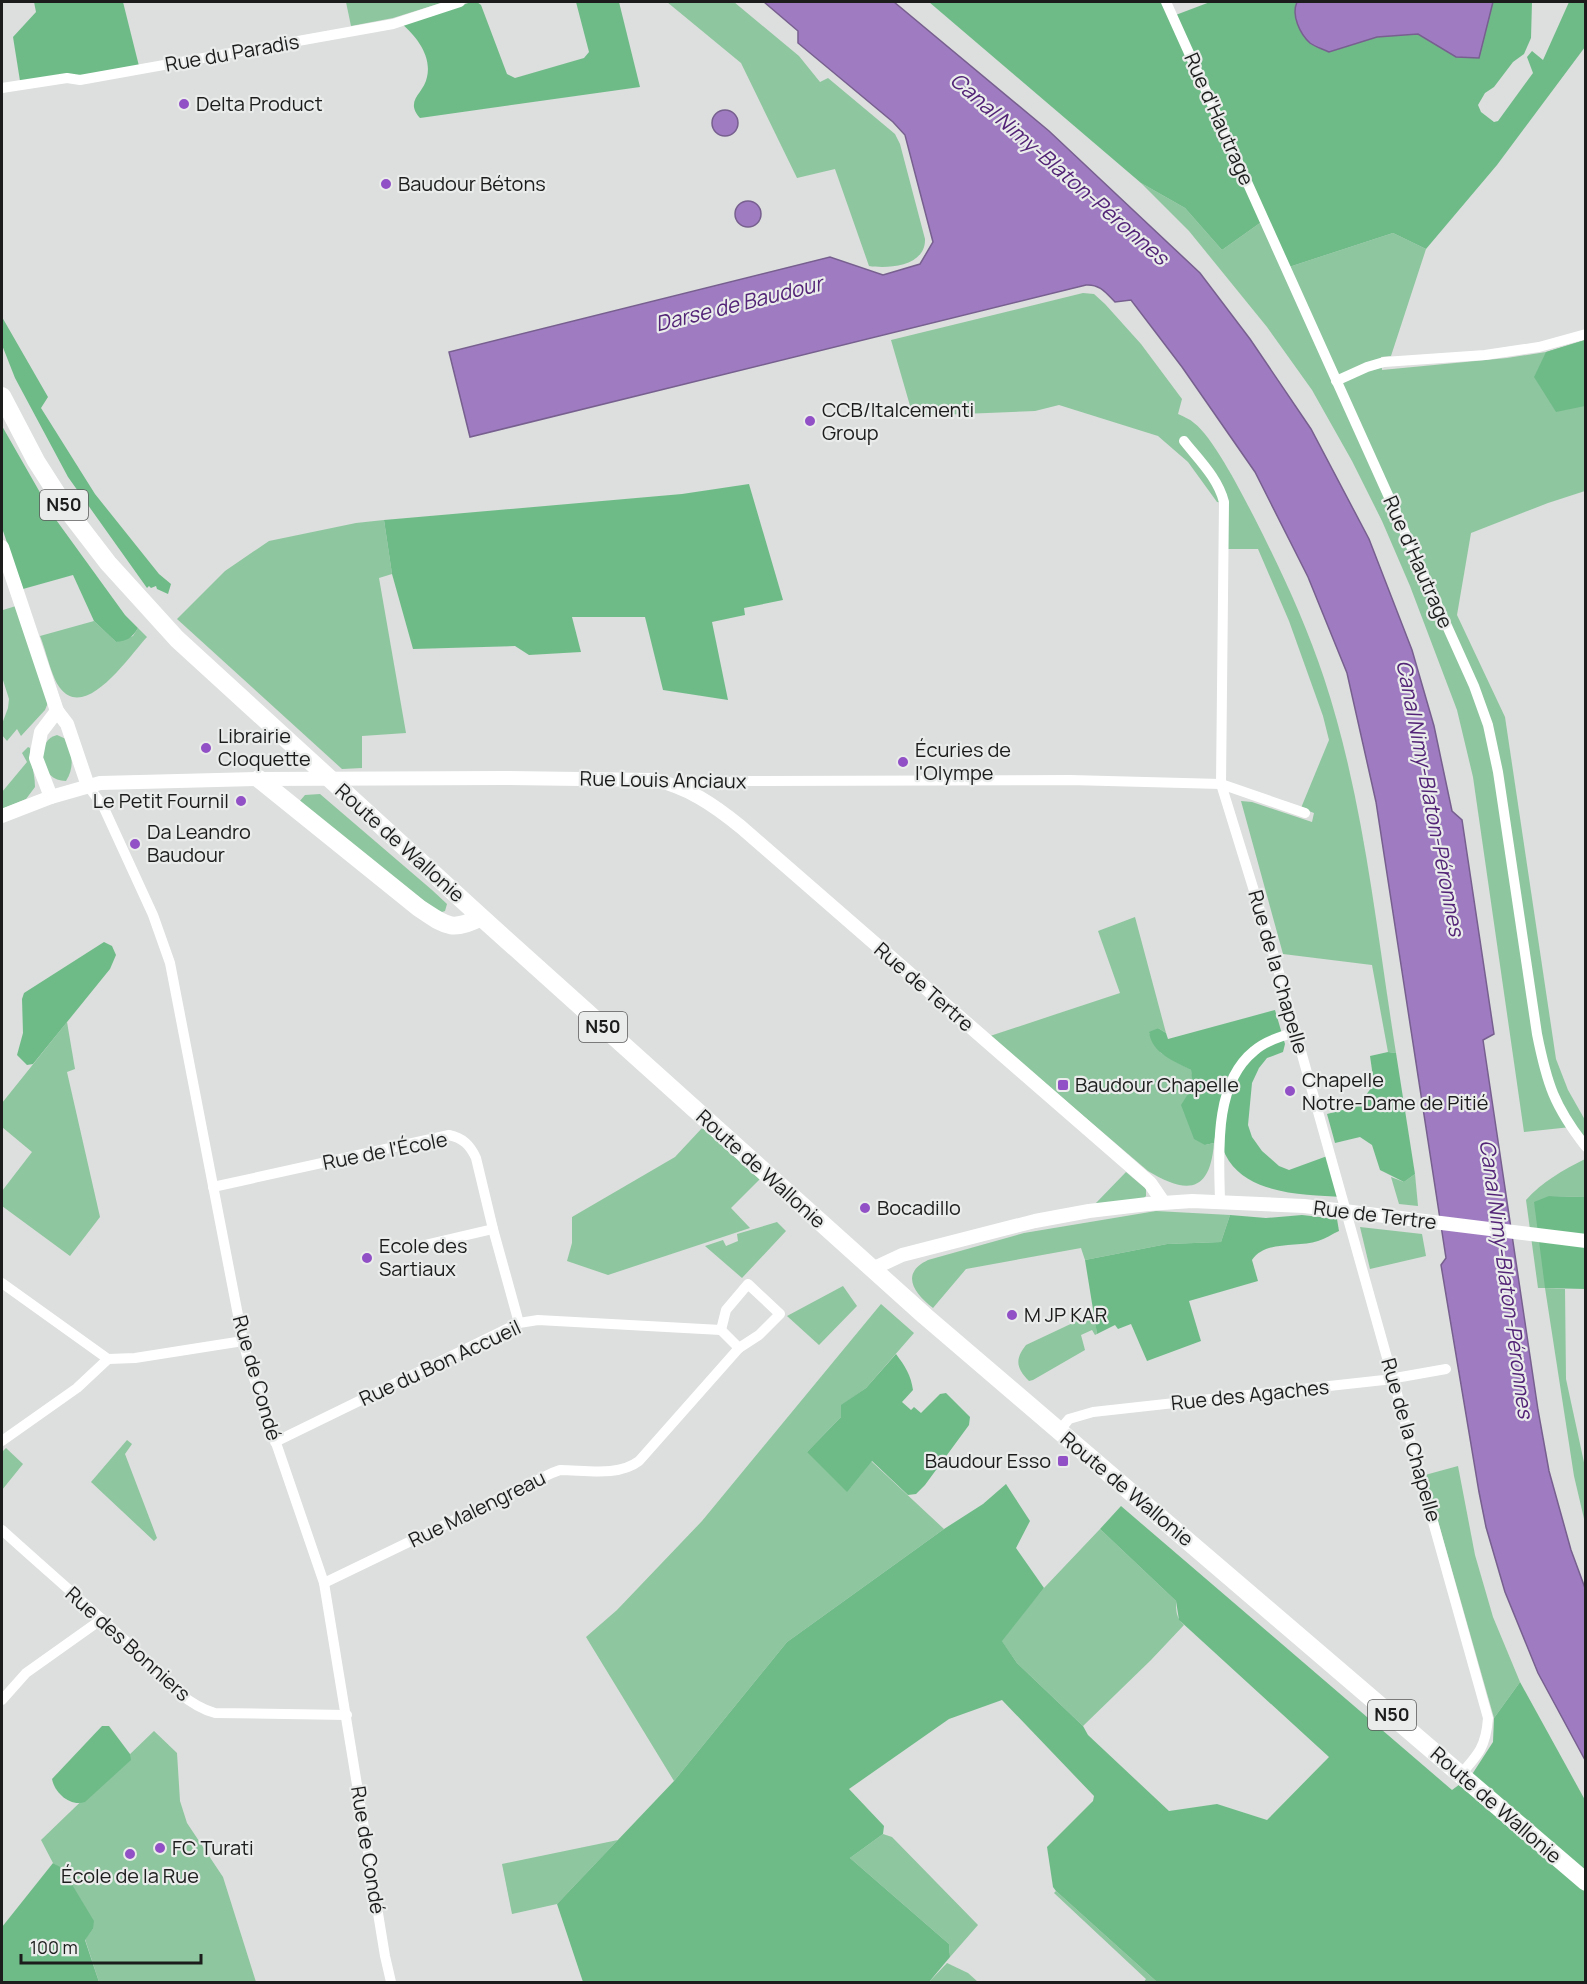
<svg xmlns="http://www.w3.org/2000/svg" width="1587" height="1984" viewBox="0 0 1587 1984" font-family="Manrope,sans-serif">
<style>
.green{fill:#8ec69f}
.forest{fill:#6fbb88}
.water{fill:#9f7cc1;stroke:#775f8f;stroke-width:1.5}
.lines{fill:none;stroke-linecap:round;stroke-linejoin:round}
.minor{stroke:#fff;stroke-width:10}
.tertiary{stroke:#fff;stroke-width:14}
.primary{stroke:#fff;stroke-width:18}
.poi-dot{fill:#9150c6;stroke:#e9ecea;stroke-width:2}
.labels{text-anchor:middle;stroke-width:4.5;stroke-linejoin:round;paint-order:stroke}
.shield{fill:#e9ecea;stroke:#595a59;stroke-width:1.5}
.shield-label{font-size:18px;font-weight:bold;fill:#1b1c1b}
.street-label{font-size:20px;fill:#1b1c1b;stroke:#e9ecea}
.poi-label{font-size:20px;fill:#1b1c1b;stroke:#e9ecea;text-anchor:start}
.water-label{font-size:21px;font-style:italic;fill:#522376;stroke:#e9ecea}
</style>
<rect width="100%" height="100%" fill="#dcdfdd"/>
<g class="green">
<polygon points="346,2 444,2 393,18 351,26"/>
<path d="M 667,2 L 734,2 L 799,56 L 820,82 L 828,78 L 895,134 L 900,144 L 925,239 C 926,266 889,269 869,266 L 835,169 L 797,178 L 741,63 Z"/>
<polygon points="1141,183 1185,208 1222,250 1267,218 1289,267 1393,233 1426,249 1391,356 1381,357 1382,370 1507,358 1546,352 1585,340 1585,491 1548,503 1471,533 1457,615 1505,717 1556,1059 1568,1090 1585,1120 1585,1147 1571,1127 1524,1132 1473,777 1457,710 1410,586 1382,521 1352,461 1312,390 1267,327 1189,231"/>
<path d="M 1083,293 L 1094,294 L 1105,304 L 1141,344 L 1182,399 L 1178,414 C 1184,417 1190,419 1194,423 C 1213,437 1241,492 1253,515 C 1280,568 1305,621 1324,678 C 1364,799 1376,928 1396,1053 L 1388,1052 L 1372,965 L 1283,954 L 1241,801 L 1252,802 L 1312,822 L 1314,813 L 1301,808 L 1329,740 L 1323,716 L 1289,621 L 1258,549 L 1228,549 L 1226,503 L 1217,502 L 1188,462 L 1158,436 L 1059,405 L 1035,411 L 913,416 L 891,340 Z"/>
<polygon points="384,520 392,574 379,578 406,733 362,736 362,768 342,769 177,619 225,571 269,541 356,523"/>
<polygon points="16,606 49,700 45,710 21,736 17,729 7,741 2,735 2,724 8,708 9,699 2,677 2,608 3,610"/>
<path d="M 94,621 L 116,642 L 133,636 L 138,628 L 147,637 C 130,655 86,722 60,688 C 51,676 46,650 40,636 Z"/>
<path d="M 57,735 L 66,739 C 72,753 75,767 66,781 C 38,781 35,740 57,735 Z"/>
<path d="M 28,747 L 30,748 C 30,761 35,773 35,787 L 26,799 L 2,809 L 2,792 L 27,762 L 22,753 Z"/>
<polygon points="320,794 432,890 447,904 445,911 439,913 299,802 305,795"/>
<path d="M 1135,917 L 1166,1033 L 1158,1028 L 1149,1033 L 1161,1053 L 1191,1070 L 1205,1145 L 1214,1143 C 1210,1194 1186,1194 1148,1171 L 990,1036 L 1120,993 L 1098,931 Z"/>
<polygon points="67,1022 75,1069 67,1072 100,1217 70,1256 2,1206 2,1191 32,1152 2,1127 2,1103"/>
<polygon points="703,1127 760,1179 731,1208 750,1228 608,1275 567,1261 572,1243 572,1217 675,1157"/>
<path d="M 1585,1159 L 1585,1197 L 1549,1196 L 1545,1288 L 1565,1289 L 1566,1379 L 1585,1467 L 1585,1523 L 1574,1476 L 1545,1288 L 1538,1288 L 1526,1200 C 1542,1182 1563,1170 1585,1159 Z"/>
<polygon points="1126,1172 1146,1189 1146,1196 1142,1200 1095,1204"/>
<polygon points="1415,1174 1418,1206 1399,1204 1391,1177 1404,1182"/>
<path d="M 1156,1211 L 1230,1215 L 1221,1242 L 1167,1244 L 1085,1260 L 1081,1248 L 966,1269 L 933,1308 C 915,1294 899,1274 928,1260 L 1024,1233 Z"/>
<polygon points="777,1222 786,1231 742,1278 705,1246 723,1240 726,1246 738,1241 737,1234"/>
<polygon points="1360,1227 1422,1234 1426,1256 1370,1269"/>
<polygon points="843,1286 857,1306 819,1345 787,1316"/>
<polygon points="881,1304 914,1333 866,1388 842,1405 841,1417 807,1452 871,1461 944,1529 787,1642 674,1781 586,1637 617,1610 702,1521"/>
<path d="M 1094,1313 L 1097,1334 L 1095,1335 L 1092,1330 L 1081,1335 L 1085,1350 L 1033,1380 L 1029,1381 C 1017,1369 1014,1360 1026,1345 Z"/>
<polygon points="127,1440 132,1444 125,1454 157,1538 154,1541 91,1482"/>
<polygon points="6,1448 23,1464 2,1490 2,1452"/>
<polygon points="1458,1466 1475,1555 1493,1617 1520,1682 1494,1718 1425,1475"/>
<path d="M 1100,1529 L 1176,1601 C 1176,1611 1176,1618 1184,1625 L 1151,1660 L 1083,1726 L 1017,1663 L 1001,1640 L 1044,1588 Z"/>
<polygon points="154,1731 177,1753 180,1801 187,1823 223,1877 256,1982 99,1982 85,1939 93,1929 62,1869 53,1863 41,1840"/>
<polygon points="883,1834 892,1837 978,1925 950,1957 949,1944 850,1858"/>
<polygon points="618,1840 557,1904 512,1914 502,1864"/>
<polygon points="1056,1891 1157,1982 1144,1982 1146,1979 1054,1893"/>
<polygon points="947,1963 968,1973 978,1982 929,1982"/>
</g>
<g class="forest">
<polygon points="34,2 123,2 139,66 80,77 20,81 13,37 36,12"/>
<path d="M 471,2 L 477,2 L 481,5 L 507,74 L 515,78 L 584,58 L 589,52 L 576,2 L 619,2 L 640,87 L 420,118 C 404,100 424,94 427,77 C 432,56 416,36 402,24 L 432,16 Z"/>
<path d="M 929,2 L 1166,2 L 1173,16 L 1210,2 L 1297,2 C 1291,15 1300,34 1310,43 C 1315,47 1323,49 1329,52 L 1377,37 L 1418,34 L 1456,57 L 1478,58 L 1493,2 L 1532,2 L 1531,38 L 1524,54 L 1513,62 L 1494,87 L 1485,93 L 1478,105 L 1481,112 L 1494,122 L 1498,121 L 1533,73 L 1527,57 L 1532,51 L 1543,60 L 1569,2 L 1585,2 L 1585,47 L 1497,165 L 1426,249 L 1393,233 L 1289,267 L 1267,218 L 1222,250 L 1185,208 L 1141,183 Z"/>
<polygon points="2,317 48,397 41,408 95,494 159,574 171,584 168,594 157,589 156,586 151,588 149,586 147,588 68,477 15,378 2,345"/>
<polygon points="1585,340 1585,406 1556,412 1534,377 1546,352"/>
<path d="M 2,426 L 54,517 L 125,615 L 138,628 C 132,638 127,641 116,642 L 94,621 L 73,575 L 23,589 L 2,528 Z"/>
<polygon points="749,484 783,600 744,608 745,615 712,622 728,700 663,690 645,617 572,617 581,652 529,655 515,646 413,649 392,574 384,520 682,494"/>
<polygon points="104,942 112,946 116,955 110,969 33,1064 27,1065 17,1055 23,1033 22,999 24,993"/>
<path d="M 1275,1010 L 1285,1044 L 1283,1052 L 1267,1058 L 1259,1068 L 1252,1083 L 1248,1125 L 1252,1137 L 1262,1151 L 1279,1166 L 1289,1170 L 1330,1155 L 1342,1197 C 1306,1195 1252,1195 1229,1161 C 1224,1153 1222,1146 1215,1137 L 1214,1143 L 1205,1145 L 1194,1139 L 1181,1105 L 1193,1086 L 1191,1070 C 1173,1060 1152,1054 1149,1032 L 1158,1028 L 1166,1033 L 1168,1039 Z"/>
<polygon points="1388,1052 1396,1053 1415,1174 1404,1182 1380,1170 1372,1145 1360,1137 1335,1143 1327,1114 1358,1106 1374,1084 1370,1056"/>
<polygon points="1549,1196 1585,1197 1585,1289 1545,1288 1534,1202"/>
<path d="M 1230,1215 L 1266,1218 L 1302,1215 L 1337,1219 L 1339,1231 C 1332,1234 1325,1239 1318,1241 C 1297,1248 1265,1240 1252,1260 L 1258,1281 L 1189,1301 L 1201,1341 L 1147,1361 L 1131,1324 L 1118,1329 L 1115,1325 L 1097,1334 L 1085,1260 L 1167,1244 L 1221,1242 Z"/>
<path d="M 896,1354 C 905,1366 911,1375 913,1390 L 902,1402 L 911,1410 L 914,1407 L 921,1413 L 940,1394 L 946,1393 L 970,1417 L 969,1425 L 925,1485 L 916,1494 L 908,1495 L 872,1461 L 847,1492 L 807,1452 L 841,1417 L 841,1405 L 866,1388 Z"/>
<polygon points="1006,1484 1030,1521 1016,1548 1044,1588 1002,1641 1017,1663 1083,1726 1088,1735 1169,1811 1217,1804 1267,1820 1329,1757 1179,1620 1176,1601 1100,1529 1121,1506 1452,1790 1471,1776 1493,1742 1494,1718 1520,1682 1585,1800 1585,1982 1157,1982 1056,1891 1053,1887 1047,1847 1093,1801 1094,1796 1002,1700 949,1719 849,1789 884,1826 883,1834 850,1858 949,1944 950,1957 929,1982 583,1982 557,1904 674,1781 787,1642 944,1529 983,1504"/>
<path d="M 102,1726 L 109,1726 L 130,1754 L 131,1760 L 85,1802 C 71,1807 55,1794 52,1779 Z"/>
<polygon points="53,1863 62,1868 94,1921 93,1929 85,1940 99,1982 2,1982 2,1927"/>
</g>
<g class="water">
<path d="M 764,2 L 894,2 L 1049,131 L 1200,273 L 1250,339 L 1311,429 L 1369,539 L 1412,650 L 1434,726 L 1452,811 L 1462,820 L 1494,1034 L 1483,1040 L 1538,1410 L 1549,1471 L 1571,1550 L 1585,1588 L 1585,1760 L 1538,1673 L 1505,1592 L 1486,1527 L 1479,1492 L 1441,1265 L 1446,1258 L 1376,802 L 1347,673 L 1308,577 L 1255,472 L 1182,367 L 1131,300 L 1115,302 C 1106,293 1100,284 1086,285 L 470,437 L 449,352 L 830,257 L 883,275 L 920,264 L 933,242 L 905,135 L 893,122 L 798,43 L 798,31 Z"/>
<path d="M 1297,2 L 1493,2 L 1479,58 L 1456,57 L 1418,34 L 1377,37 L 1329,52 C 1323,49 1315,47 1310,43 C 1300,34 1291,15 1297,2 Z"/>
<circle cx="725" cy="123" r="13"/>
<circle cx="748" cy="214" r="13"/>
</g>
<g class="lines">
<g class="minor">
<path d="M 1166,2 L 1474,686 L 1488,725 L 1498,772 L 1537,1034 C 1547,1084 1554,1106 1586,1147"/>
<polyline points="2,88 67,78 80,80 393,24 460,2"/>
<polyline points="1336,381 1367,367 1384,362 1485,355 1539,347 1586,334"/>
<path d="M 1184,441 C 1199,460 1218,478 1224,502 L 1221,784 L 1276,962 L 1488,1718 C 1486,1746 1479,1754 1460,1775"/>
<polyline points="674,784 745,781 1070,780 1221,784 1305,813"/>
<polyline points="88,786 103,806 153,915 170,963 243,1341 249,1364 324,1583 385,1956 391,1982"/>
<path d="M 213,1187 L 449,1135 C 463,1138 470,1145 476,1158 L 493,1229 L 519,1323"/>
<path d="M 1220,1201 C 1219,1154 1213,1084 1254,1051 C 1265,1041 1281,1036 1296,1032"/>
<polyline points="416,1247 493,1229"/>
<polyline points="2,1283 108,1359"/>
<polyline points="721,1330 726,1310 748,1284 780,1314 759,1335 739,1348"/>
<polyline points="1059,1431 1069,1419 1093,1412 1384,1380 1446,1369"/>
<polyline points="2,1441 77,1388 108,1359 135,1358 243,1341"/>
<polyline points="275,1442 519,1323 538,1320 721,1330"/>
<path d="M 2,1530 C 44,1568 87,1605 129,1644 C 154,1667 181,1704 215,1713 L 347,1715"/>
<path d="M 324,1583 L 552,1473 L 560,1470 C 585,1470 618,1477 639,1461 L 739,1348 L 721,1330"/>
<polyline points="2,1700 26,1673 102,1619"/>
</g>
<g class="tertiary">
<polyline points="2,547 57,711 67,724 88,786"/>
<polyline points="51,797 36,758 41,732 57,711"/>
<path d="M 2,816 L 51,797 L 100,783 L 259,779 L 504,778 L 654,780 C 688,787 714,805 741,827 L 1150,1183 L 1163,1202"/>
<polyline points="872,1269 902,1255 1035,1221 1089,1211 1148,1204 1192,1201 1304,1206 1586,1241"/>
</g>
<g class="primary">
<polyline points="2,396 36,461 68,511 108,563 177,639 481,917 925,1316 1586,1882"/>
<path d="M 259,779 L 419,908 C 445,925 451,933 481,917"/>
</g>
</g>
<g class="poi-dot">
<circle cx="184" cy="104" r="6"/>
<circle cx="386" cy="184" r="6"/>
<circle cx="810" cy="421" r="6"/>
<circle cx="206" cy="748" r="6"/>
<circle cx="903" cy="762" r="6"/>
<circle cx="241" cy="801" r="6"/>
<circle cx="135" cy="844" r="6"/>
<rect x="1057" y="1079" width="12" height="12" rx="3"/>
<circle cx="1290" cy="1091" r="6"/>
<circle cx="865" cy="1208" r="6"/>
<circle cx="367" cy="1258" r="6"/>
<circle cx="1012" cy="1315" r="6"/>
<rect x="1057" y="1455" width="12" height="12" rx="3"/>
<circle cx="160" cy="1848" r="6"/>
<circle cx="130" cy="1854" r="6"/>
</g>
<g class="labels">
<g class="shield">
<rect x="40" y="490" width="48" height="30" rx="4.5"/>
<rect x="579" y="1012" width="48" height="30" rx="4.5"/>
<rect x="1368" y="1700" width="48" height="30" rx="4.5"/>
</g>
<g class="shield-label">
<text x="64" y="511">N50</text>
<text x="603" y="1033">N50</text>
<text x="1392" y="1721">N50</text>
</g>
<g class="street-label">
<text transform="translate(232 53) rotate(-10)" y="7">Rue du Paradis</text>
<text transform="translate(1219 119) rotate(66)" y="7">Rue d'Hautrage</text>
<text transform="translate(1418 562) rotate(66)" y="7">Rue d'Hautrage</text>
<text transform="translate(663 780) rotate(1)" y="7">Rue Louis Anciaux</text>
<text transform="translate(400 843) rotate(42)" y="7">Route de Wallonie</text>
<text transform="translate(1278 972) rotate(74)" y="7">Rue de la Chapelle</text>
<text transform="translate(924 987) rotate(41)" y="7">Rue de Tertre</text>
<text transform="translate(385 1151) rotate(-11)" y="7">Rue de l'École</text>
<text transform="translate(761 1169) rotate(42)" y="7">Route de Wallonie</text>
<text transform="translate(1375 1215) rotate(7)" y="7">Rue de Tertre</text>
<text transform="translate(440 1363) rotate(-25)" y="7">Rue du Bon Accueil</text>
<text transform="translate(257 1378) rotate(74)" y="7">Rue de Condé</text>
<text transform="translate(1250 1395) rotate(-6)" y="7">Rue des Agaches</text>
<text transform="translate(1411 1440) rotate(74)" y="7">Rue de la Chapelle</text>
<text transform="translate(1127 1489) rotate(40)" y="7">Route de Wallonie</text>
<text transform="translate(477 1509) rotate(-26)" y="7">Rue Malengreau</text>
<text transform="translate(128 1644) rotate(42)" y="7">Rue des Bonniers</text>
<text transform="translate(1496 1805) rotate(41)" y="7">Route de Wallonie</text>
<text transform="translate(368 1850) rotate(81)" y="7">Rue de Condé</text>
</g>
<g class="poi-label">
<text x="196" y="111">Delta Product</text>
<text x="398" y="191">Baudour Bétons</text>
<text x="822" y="417">CCB/Italcementi<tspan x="822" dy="23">Group</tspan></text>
<text x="218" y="743">Librairie<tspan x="218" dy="23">Cloquette</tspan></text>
<text x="915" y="757">Écuries de<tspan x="915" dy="23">l'Olympe</tspan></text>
<text x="229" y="808" text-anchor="end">Le Petit Fournil</text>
<text x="147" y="839">Da Leandro<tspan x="147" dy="23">Baudour</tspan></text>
<text x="1302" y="1087">Chapelle<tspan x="1302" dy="23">Notre-Dame de Pitié</tspan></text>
<text x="1075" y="1092">Baudour Chapelle</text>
<text x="877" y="1215">Bocadillo</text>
<text x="379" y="1253">Ecole des<tspan x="379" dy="23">Sartiaux</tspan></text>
<text x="1024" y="1322">M JP KAR</text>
<text x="1051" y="1468" text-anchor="end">Baudour Esso</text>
<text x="172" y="1855">FC Turati</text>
<text x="130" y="1883" text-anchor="middle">École de la Rue</text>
</g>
<g class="water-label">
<text transform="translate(1059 169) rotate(41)" y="7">Canal Nimy-Blaton-Péronnes</text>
<text transform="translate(739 304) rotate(-14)" y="7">Darse de Baudour</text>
<text transform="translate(1430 798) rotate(79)" y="7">Canal Nimy-Blaton-Péronnes</text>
<text transform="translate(1506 1279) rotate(82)" y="7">Canal Nimy-Blaton-Péronnes</text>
</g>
</g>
<rect width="1587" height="1984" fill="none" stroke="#1b1c1b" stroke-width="6"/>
<path d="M21 1954v9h180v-9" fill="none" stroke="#1b1c1b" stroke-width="3"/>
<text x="30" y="1954" font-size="18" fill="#1b1c1b" stroke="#e9ecea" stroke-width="4.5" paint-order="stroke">100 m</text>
</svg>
